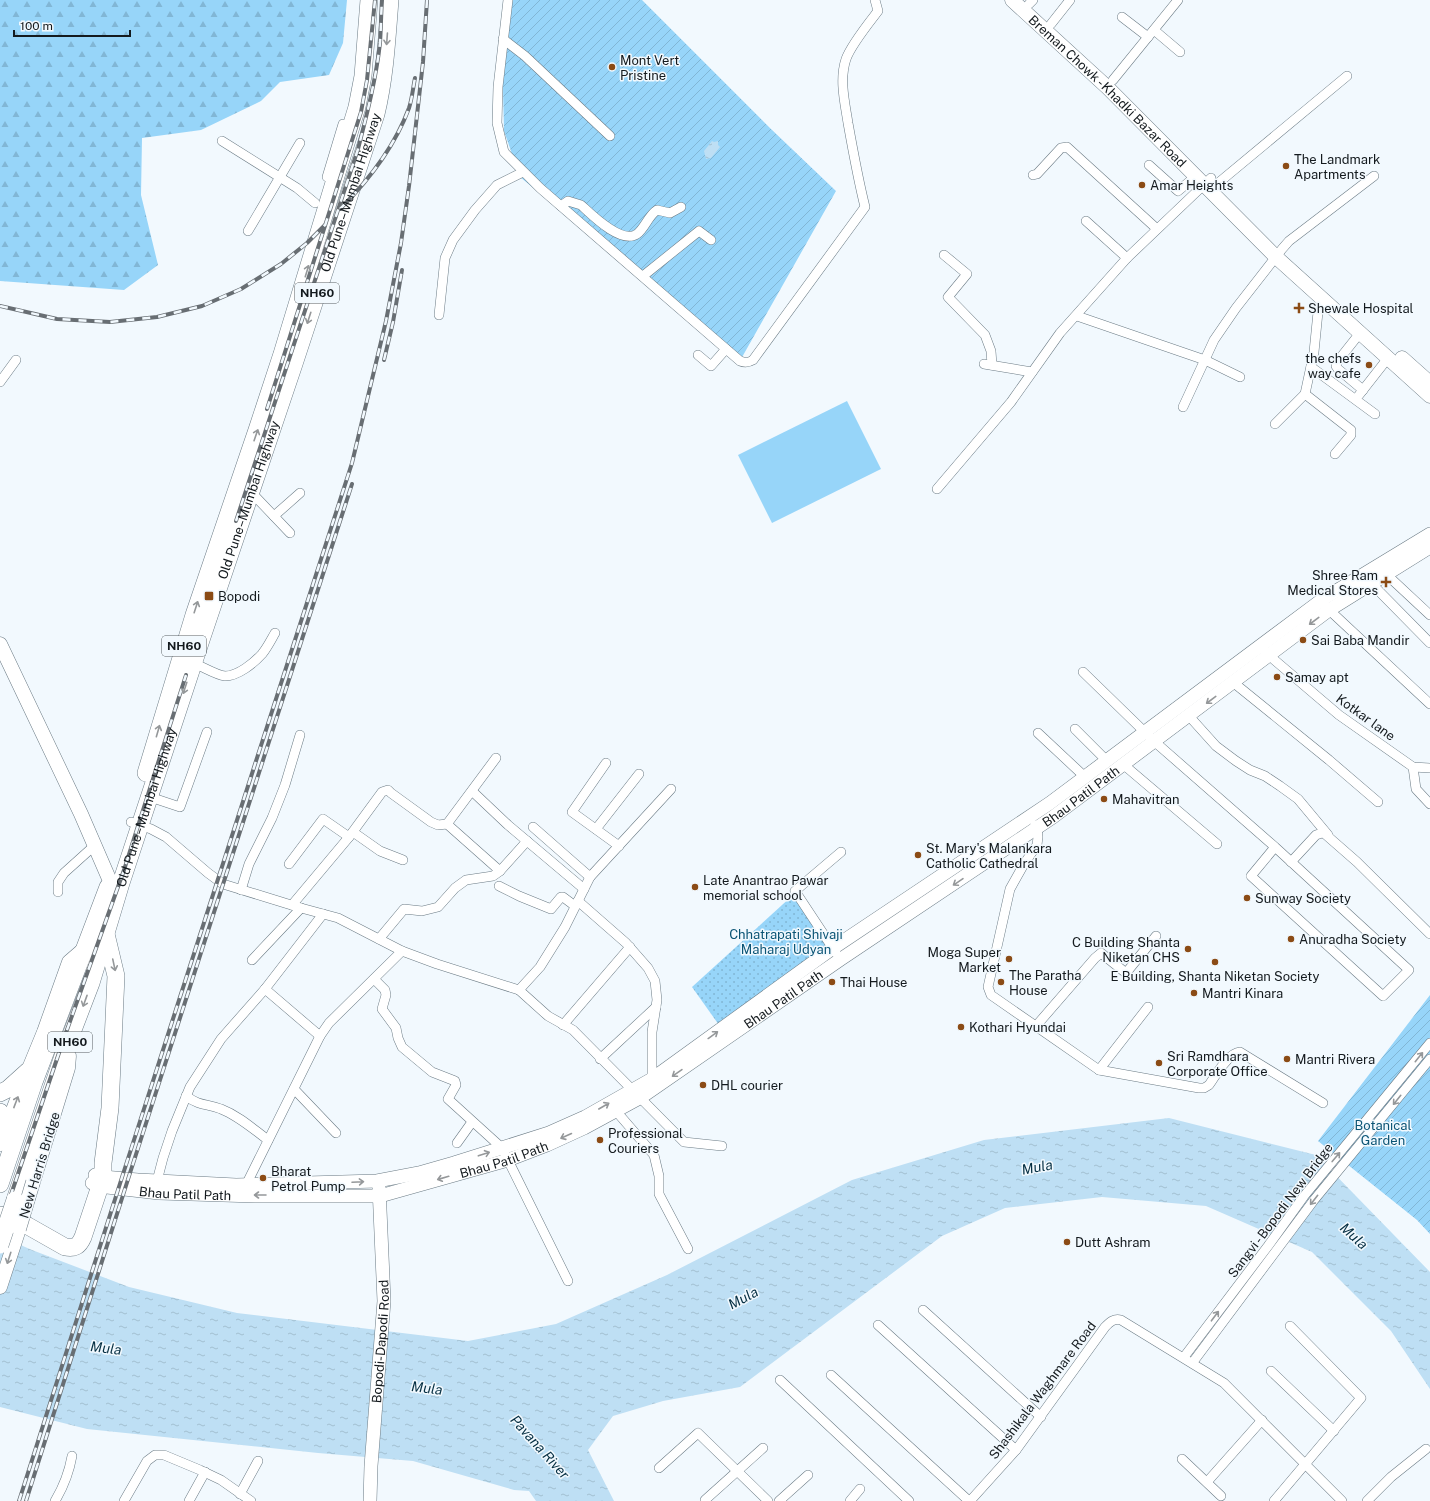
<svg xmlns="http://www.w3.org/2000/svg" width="1430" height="1501" viewBox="0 0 1430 1501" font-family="'Public Sans',sans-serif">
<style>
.forest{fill:url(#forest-firs)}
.park{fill:url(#park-dots)}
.garden{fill:url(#garden-furrows)}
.pitch{fill:#97d5f9}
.water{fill:url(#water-ripples)}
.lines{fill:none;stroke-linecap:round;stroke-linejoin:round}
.street-casing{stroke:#6b7b85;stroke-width:10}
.secondary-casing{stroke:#6b7b85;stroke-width:14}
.primary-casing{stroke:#6b7b85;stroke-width:15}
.highway-casing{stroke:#6b7b85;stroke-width:18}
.street{stroke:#fff;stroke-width:9}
.secondary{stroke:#fff;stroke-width:13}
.primary{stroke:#fff;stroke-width:14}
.highway{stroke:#fff;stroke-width:17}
.rail-casing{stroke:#686e73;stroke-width:4}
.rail{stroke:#f2f9fe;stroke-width:2.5;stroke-dasharray:8;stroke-linecap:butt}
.primary-bridge-casing{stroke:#6b7b85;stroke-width:15;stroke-linecap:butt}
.highway-bridge-casing{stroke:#6b7b85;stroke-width:18;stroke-linecap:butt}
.primary-bridge{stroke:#fff;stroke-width:14}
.highway-bridge{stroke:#fff;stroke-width:17}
.oneway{stroke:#95989a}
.poi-dot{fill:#8b4b15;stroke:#f2f9fe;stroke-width:1.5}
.labels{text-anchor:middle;stroke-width:3;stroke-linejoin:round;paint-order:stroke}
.shield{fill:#f2f9fe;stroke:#575d61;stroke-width:1}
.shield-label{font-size:12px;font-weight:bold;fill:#141a1e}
.poi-label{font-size:13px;fill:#141a1e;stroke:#f2f9fe;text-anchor:start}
.street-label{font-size:13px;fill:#141a1e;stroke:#f2f9fe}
.park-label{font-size:13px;fill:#0a5475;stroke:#f2f9fe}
.water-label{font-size:14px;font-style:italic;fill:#052f43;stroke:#f2f9fe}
</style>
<defs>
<pattern id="forest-firs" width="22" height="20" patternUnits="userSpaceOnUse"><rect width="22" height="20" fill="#97d5f9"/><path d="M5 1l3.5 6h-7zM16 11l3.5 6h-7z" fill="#81b6d5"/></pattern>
<pattern id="park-dots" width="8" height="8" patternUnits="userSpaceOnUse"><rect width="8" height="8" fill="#97d5f9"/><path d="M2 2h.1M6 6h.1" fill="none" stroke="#81b6d5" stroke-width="1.8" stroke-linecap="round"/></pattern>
<pattern id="garden-furrows" width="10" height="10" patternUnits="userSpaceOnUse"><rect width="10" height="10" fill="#97d5f9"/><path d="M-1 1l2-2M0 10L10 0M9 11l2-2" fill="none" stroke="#81b6d5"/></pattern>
<pattern id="water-ripples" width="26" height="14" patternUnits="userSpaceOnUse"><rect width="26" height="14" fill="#bedff4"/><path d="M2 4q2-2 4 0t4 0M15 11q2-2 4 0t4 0" fill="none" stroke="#a2bfd1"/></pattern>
</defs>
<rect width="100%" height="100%" fill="#f2f9fe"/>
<polygon class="forest" points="0,0 347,0 343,43 329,75 280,82 261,101 201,130 142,138 141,195 158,265 124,290 0,281"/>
<polygon class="park" points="793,895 828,947 719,1025 692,987"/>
<g class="garden">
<polygon points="510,0 642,0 771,129 836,191 741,359 520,177 504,131 502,47"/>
<polygon points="1430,995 1430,1234 1417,1220 1318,1141"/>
</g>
<polygon class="pitch" points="847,401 881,469 772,523 738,455"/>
<g class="water">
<polygon points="712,141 714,142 718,141 718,145 720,147 711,158 706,159 704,151"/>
<polygon points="1169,1118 1316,1155 1430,1272 1430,1389 1391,1331 1312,1252 1206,1206 1102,1197 1005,1208 942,1236 740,1387 663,1401 613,1416 588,1450 614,1501 536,1501 529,1491 514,1490 413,1461 318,1453 87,1429 0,1407 0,1236 32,1250 129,1287 237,1313 468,1341 556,1324 667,1275 852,1180 984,1140"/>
</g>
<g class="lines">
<defs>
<g id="street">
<path d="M 508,0 L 498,87 L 497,123 L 504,152 L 540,188 L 740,361 C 745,363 748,363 753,360 L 865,207 C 858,179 853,151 848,123 C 845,103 839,80 846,59 C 851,45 868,24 878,11 L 875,0"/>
<polyline points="1029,4 1033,0"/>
<polyline points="1122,17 1148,37"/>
<polyline points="1051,24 1070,0"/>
<polyline points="1154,30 1180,52"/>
<polyline points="503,39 525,56 610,136"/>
<polyline points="1113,80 1178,0"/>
<polyline points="222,141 297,188 315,203"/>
<polyline points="1149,165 1178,191 1196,176"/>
<polyline points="1033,175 1037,174 1061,148 1067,147 1157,229"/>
<polyline points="327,177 343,124"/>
<polyline points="1217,184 1347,76"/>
<path d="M 561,206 L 568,201 L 581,205 C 591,214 621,245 637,234 C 645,228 648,216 657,210 L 670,213 L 681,207"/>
<polyline points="1086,221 1127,258"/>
<polyline points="248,231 300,143"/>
<polyline points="944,255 967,274 948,297 985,335 991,351 992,365"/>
<polyline points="643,276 699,231 711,240"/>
<polyline points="439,315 445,258 453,240 475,210 497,185 523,172"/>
<polyline points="1077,316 1205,360 1240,377"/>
<polyline points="1360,333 1337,362 1336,366 1338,369 1363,390"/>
<polyline points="698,355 711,366 726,349"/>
<polyline points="984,364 1032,372"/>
<polyline points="1311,367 1375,414"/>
<polyline points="0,382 16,360"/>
<polyline points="1305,394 1351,430 1351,435 1335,454"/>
<polyline points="1359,395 1388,358"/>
<polyline points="1183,407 1214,340 1236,308 1282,249 1289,241 1374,176"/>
<polyline points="1275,424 1305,394 1314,352 1318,312 1326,302"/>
<polyline points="937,489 1011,402 1060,333 1127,258 1211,178"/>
<polyline points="251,492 290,533"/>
<polyline points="274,516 300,493"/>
<polyline points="1386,574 1430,615"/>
<polyline points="1368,580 1430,643"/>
<polyline points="1326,607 1430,704"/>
<polyline points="1265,652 1339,715 1413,767 1430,768"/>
<path d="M 193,663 C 202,666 216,675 225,676 C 238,676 254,663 262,654 C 267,648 271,640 275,633"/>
<polyline points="1083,672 1155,742 1275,847 1409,970 1383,996 1251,876 1275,847"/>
<polyline points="1234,683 1329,760 1378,802"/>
<polyline points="1189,716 1216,746 1236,761 1250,770 1265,776 1280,786 1298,799 1328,835"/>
<polyline points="1075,729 1107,761"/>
<polyline points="1038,733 1085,777"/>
<polyline points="496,758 447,824 500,871"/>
<polyline points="606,763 572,812 619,846"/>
<polyline points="1124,765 1217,844"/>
<polyline points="1413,767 1416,789 1430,804"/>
<polyline points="472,791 508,825 584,889"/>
<polyline points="150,797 180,807 207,732"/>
<polyline points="131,822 151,829 166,837 208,873 223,884 301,908 338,918 402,951 437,964 519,990 548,1016 573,1030 684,1142 722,1146"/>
<path d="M 1035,825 L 1037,828 L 1038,837 L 1037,845 L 1024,864 L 1010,889 L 988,987 L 991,995 L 1099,1070 L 1199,1088 L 1204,1088 L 1209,1085 C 1216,1075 1228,1053 1240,1052 L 1323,1103"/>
<polyline points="533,827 590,877"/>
<polyline points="596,829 639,774"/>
<polyline points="353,832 380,851 403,860"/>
<polyline points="1291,862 1316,835 1322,833 1325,834 1357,862 1430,934"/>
<polyline points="289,864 323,819 349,837"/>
<polyline points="499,886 519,896 551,909 561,897 563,897 575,906"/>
<polyline points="241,890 249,864 272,818 285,785 300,735"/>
<polyline points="58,892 58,882 64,873 94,846"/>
<polyline points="578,901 626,943 648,968 655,981 657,1000 652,1032 652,1079"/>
<polyline points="292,905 349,837 382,792 388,790 391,793 431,822 438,825 447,824"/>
<polyline points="379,939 404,909 422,911 438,907 455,888 466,880 493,876 500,871 527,841"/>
<polyline points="836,953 795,891 841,852"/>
<polyline points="252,960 301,908"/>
<polyline points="374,979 385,990 386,995 382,1009 396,1028 398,1038 402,1047 432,1072 455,1081 456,1085 448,1099 502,1148 568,1281"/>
<polyline points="265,989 320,1036"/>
<polyline points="519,990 540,967 565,927 590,877 671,789"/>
<polyline points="563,1025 630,947"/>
<polyline points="1036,1026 1095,958 1101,953 1126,973 1156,936"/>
<polyline points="600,1059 656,1007"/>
<polyline points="1099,1070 1148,1007"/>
<polyline points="294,1089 336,1133"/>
<path d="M 186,1096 C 201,1107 207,1103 221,1109 C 239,1116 253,1129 268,1140"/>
<polyline points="616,1111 654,1155 659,1176 659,1194 688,1249"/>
<polyline points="457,1143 472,1122"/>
<polyline points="157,1181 163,1158 172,1131 190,1087 221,1039 265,989 323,914"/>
<polyline points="246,1185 320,1036 329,1023 402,951"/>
<polyline points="923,1310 1041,1417"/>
<polyline points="878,1325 1016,1450"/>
<polyline points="1184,1357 1268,1246 1304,1196 1430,1043"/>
<polyline points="1193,1362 1314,1200 1430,1059"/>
<polyline points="1271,1371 1334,1431"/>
<polyline points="831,1375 969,1501"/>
<polyline points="780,1380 909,1501"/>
<polyline points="1182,1459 1221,1496"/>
<polyline points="659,1468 698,1433 768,1501"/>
<polyline points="1207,1482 1262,1420"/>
<polyline points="240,1494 258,1461"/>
<polyline points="705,1500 763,1448"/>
<path d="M 55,1501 C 64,1486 69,1473 72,1456"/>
<polyline points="124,1501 147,1461 155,1455 164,1455 200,1470 221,1480 251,1501"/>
<polyline points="189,1501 205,1472"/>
<polyline points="779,1501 808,1475"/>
<polyline points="850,1501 860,1489"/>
<path d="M 970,1501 L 1016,1450 L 1105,1327 C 1110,1322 1114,1318 1121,1320 L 1224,1383 L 1342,1501"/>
<polyline points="1274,1501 1361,1398 1290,1326"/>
<polyline points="1367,1501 1391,1477 1426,1449"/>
</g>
<g id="secondary">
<polyline points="95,1175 103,1177 138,1180 236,1185 377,1181 419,1173 454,1163 549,1133 585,1117 652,1079 833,948 1050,803 1323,599 1430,534"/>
<path id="s1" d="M 92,1183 L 107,1187 L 159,1193 L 255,1196 L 380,1196 L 508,1160 L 547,1145 L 584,1128 L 643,1096 L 841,959 L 1053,817 L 1329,610 L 1430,547"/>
<path id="s2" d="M 370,1501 L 371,1466 L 384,1301 L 379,1187"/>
</g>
<g id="primary">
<path id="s3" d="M 1012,0 L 1107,87 L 1276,257 L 1430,396"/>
<polyline points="1402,358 1430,383"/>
<polyline points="0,644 81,814 110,881 120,886"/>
<polyline points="0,1144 28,1071 44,1032 69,962 84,949"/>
<polyline points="33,1182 68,1068 69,1056"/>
<polyline points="0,1287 19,1229"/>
</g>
<g id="highway">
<polyline points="146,773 194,615 257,430 282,354 357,107 363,76 369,0"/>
<polyline points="0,1093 8,1089 28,1071"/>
<polyline points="0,1112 4,1134"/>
<polyline points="0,1184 34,1082 108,887"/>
<path id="s4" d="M 15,1200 L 63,1056 L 91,983 L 121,883 L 202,637 L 294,364 L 376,114 C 385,77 387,38 390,0"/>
<path d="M 0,1215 L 28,1226 L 65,1247 C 75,1249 79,1246 83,1237 L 103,1177 L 103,1163 L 110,1108 L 116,976 L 106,934"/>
</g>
</defs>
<use href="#street" class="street-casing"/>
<use href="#secondary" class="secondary-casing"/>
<use href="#primary" class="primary-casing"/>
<use href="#highway" class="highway-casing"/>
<use href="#street" class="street"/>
<use href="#secondary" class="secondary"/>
<use href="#primary" class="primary"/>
<use href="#highway" class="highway"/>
<defs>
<g id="rail">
<path d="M 340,209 C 368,181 395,146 409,108 C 412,99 413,88 415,78"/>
<polyline points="0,306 57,319 110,322 157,317 202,306 241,289 281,264 307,243 325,225"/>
<polyline points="384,360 393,322 402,270"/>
<polyline points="267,409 361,112 367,80 375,0"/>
<path d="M 236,521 L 358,149 C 367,114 376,79 380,43 C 381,29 381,14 382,0"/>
<polyline points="0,1227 63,1041 124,870 186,675"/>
<polyline points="19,1501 124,1171 352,463 386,321 401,243 409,186 423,62 427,0"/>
<polyline points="26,1501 130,1173 352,484"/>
</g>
</defs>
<use href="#rail" class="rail-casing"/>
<use href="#rail" class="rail"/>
<defs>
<polyline id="primary-bridge" points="19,1229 33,1182"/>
<polyline id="highway-bridge" points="0,1245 15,1200"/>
</defs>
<use href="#primary-bridge" class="primary-bridge-casing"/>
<use href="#highway-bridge" class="highway-bridge-casing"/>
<use href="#primary-bridge" class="primary-bridge"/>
<use href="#highway-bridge" class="highway-bridge"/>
</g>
<defs><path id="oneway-shaft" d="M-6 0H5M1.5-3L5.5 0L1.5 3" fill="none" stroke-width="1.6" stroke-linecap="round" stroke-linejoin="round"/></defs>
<g class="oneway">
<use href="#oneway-shaft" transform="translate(387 39) rotate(94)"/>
<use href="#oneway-shaft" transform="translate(307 271) rotate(-73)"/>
<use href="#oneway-shaft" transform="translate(309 318) rotate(108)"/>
<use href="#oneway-shaft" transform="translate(256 435) rotate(-71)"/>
<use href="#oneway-shaft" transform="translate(196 607) rotate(-72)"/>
<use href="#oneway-shaft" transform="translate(1314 621) rotate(143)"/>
<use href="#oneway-shaft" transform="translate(185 688) rotate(108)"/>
<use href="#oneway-shaft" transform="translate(1211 700) rotate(143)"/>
<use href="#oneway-shaft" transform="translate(158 731) rotate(-74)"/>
<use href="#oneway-shaft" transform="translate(958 882) rotate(146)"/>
<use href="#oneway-shaft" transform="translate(114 965) rotate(78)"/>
<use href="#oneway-shaft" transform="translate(85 1001) rotate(110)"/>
<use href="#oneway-shaft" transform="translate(713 1035) rotate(-36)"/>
<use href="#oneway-shaft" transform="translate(1419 1057) rotate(-51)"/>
<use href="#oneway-shaft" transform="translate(677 1073) rotate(145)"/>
<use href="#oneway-shaft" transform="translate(1397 1100) rotate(129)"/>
<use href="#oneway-shaft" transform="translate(16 1102) rotate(-69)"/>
<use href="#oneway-shaft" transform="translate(604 1106) rotate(-30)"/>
<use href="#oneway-shaft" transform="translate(566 1136) rotate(156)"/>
<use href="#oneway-shaft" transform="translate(484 1154) rotate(-18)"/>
<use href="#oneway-shaft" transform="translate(1336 1157) rotate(-50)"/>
<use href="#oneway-shaft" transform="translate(443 1178) rotate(164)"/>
<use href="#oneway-shaft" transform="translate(358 1182) rotate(-3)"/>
<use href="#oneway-shaft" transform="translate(260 1195) rotate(180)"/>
<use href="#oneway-shaft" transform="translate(1314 1200) rotate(128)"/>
<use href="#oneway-shaft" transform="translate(9 1258) rotate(108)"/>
<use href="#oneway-shaft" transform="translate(1215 1316) rotate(-53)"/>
</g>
<g class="poi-dot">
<circle cx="612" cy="67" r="4"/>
<circle cx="1286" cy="166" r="4"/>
<circle cx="1142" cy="185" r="4"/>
<path d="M1297 302h4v4h4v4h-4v4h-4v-4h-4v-4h4z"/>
<circle cx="1369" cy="365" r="4"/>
<path d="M1384 576h4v4h4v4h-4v4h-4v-4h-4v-4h4z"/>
<rect x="204" y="591" width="10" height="10" rx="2"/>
<circle cx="1303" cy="640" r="4"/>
<circle cx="1277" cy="677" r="4"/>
<circle cx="1104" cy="799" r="4"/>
<circle cx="918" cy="855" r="4"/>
<circle cx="695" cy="887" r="4"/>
<circle cx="1247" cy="898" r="4"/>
<circle cx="1291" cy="939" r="4"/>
<circle cx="1188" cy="949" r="4"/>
<circle cx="1009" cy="959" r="4"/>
<circle cx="1215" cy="962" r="4"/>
<circle cx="832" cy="982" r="4"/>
<circle cx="1001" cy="982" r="4"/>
<circle cx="1194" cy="993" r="4"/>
<circle cx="961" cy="1027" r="4"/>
<circle cx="1287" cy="1059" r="4"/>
<circle cx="1159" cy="1063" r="4"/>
<circle cx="703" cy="1085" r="4"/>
<circle cx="600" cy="1140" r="4"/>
<circle cx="263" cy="1178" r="4"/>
<circle cx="1067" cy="1242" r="4"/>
</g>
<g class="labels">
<g class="shield">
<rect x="295" y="283" width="44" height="20" rx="3"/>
<rect x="162" y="636" width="44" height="20" rx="3"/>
<rect x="48" y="1032" width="44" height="20" rx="3"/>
</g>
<g class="shield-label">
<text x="317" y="297">NH60</text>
<text x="184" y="650">NH60</text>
<text x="70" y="1046">NH60</text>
</g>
<g class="poi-label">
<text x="620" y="65">Mont Vert<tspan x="620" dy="15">Pristine</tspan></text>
<text x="1294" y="164">The Landmark<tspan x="1294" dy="15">Apartments</tspan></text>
<text x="1150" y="190">Amar Heights</text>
<text x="1308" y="313">Shewale Hospital</text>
<text x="1361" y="363" text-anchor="end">the chefs<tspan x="1361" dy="15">way cafe</tspan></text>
<text x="1378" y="580" text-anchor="end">Shree Ram<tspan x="1378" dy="15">Medical Stores</tspan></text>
<text x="218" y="601">Bopodi</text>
<text x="1311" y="645">Sai Baba Mandir</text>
<text x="1285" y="682">Samay apt</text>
<text x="1112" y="804">Mahavitran</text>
<text x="926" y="853">St. Mary's Malankara<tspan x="926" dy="15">Catholic Cathedral</tspan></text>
<text x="703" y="885">Late Anantrao Pawar<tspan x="703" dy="15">memorial school</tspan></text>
<text x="1255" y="903">Sunway Society</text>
<text x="1299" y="944">Anuradha Society</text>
<text x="1180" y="947" text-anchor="end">C Building Shanta<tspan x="1180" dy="15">Niketan CHS</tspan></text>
<text x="1001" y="957" text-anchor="end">Moga Super<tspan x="1001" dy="15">Market</tspan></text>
<text x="1009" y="980">The Paratha<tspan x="1009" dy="15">House</tspan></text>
<text x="1215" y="981" text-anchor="middle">E Building, Shanta Niketan Society</text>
<text x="840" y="987">Thai House</text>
<text x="1202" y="998">Mantri Kinara</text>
<text x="969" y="1032">Kothari Hyundai</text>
<text x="1167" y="1061">Sri Ramdhara<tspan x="1167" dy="15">Corporate Office</tspan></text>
<text x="1295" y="1064">Mantri Rivera</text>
<text x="711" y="1090">DHL courier</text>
<text x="608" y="1138">Professional<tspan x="608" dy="15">Couriers</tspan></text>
<text x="271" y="1176">Bharat<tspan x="271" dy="15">Petrol Pump</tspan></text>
<text x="1075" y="1247">Dutt Ashram</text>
</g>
<g class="street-label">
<text dy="5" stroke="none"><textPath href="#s3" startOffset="132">Breman Chowk - Khadki Bazar Road</textPath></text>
<text dy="5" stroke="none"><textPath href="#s4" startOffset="1062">Old Pune–Mumbai Highway</textPath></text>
<text dy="5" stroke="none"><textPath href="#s4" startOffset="738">Old Pune–Mumbai Highway</textPath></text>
<text transform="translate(1366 717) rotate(36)" y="5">Kotkar lane</text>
<text dy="5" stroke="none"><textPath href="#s1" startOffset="1102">Bhau Patil Path</textPath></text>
<text dy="5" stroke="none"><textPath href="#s4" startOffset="414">Old Pune–Mumbai Highway</textPath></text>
<text dy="5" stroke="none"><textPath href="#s1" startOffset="742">Bhau Patil Path</textPath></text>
<text dy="5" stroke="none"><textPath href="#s1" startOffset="418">Bhau Patil Path</textPath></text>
<text transform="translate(39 1165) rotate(-73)" y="5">New Harris Bridge</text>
<text dy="5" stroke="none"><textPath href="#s1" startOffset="94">Bhau Patil Path</textPath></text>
<text transform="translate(1280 1210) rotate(-53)" y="5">Sangvi - Bopodi New Bridge</text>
<text dy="5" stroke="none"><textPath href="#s2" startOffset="160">Bopodi-Dapodi Road</textPath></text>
<text transform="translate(1042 1390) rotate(-53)" y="5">Shashikala Waghmare Road</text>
</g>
<g class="park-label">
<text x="786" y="939">Chhatrapati Shivaji<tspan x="786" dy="15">Maharaj Udyan</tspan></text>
<text x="1383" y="1130">Botanical<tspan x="1383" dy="15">Garden</tspan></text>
</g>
<g class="water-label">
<text transform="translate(1037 1167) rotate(-10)" y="5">Mula</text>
<text transform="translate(1354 1236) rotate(43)" y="5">Mula</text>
<text transform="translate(743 1298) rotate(-28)" y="5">Mula</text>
<text transform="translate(106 1348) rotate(7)" y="5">Mula</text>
<text transform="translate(427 1388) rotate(7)" y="5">Mula</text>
<text transform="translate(540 1447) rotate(48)" y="5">Pavana River</text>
</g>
</g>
<path d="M14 30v6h116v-6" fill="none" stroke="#141a1e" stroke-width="2"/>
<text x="20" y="30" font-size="12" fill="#141a1e" stroke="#f2f9fe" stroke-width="3" paint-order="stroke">100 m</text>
</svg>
